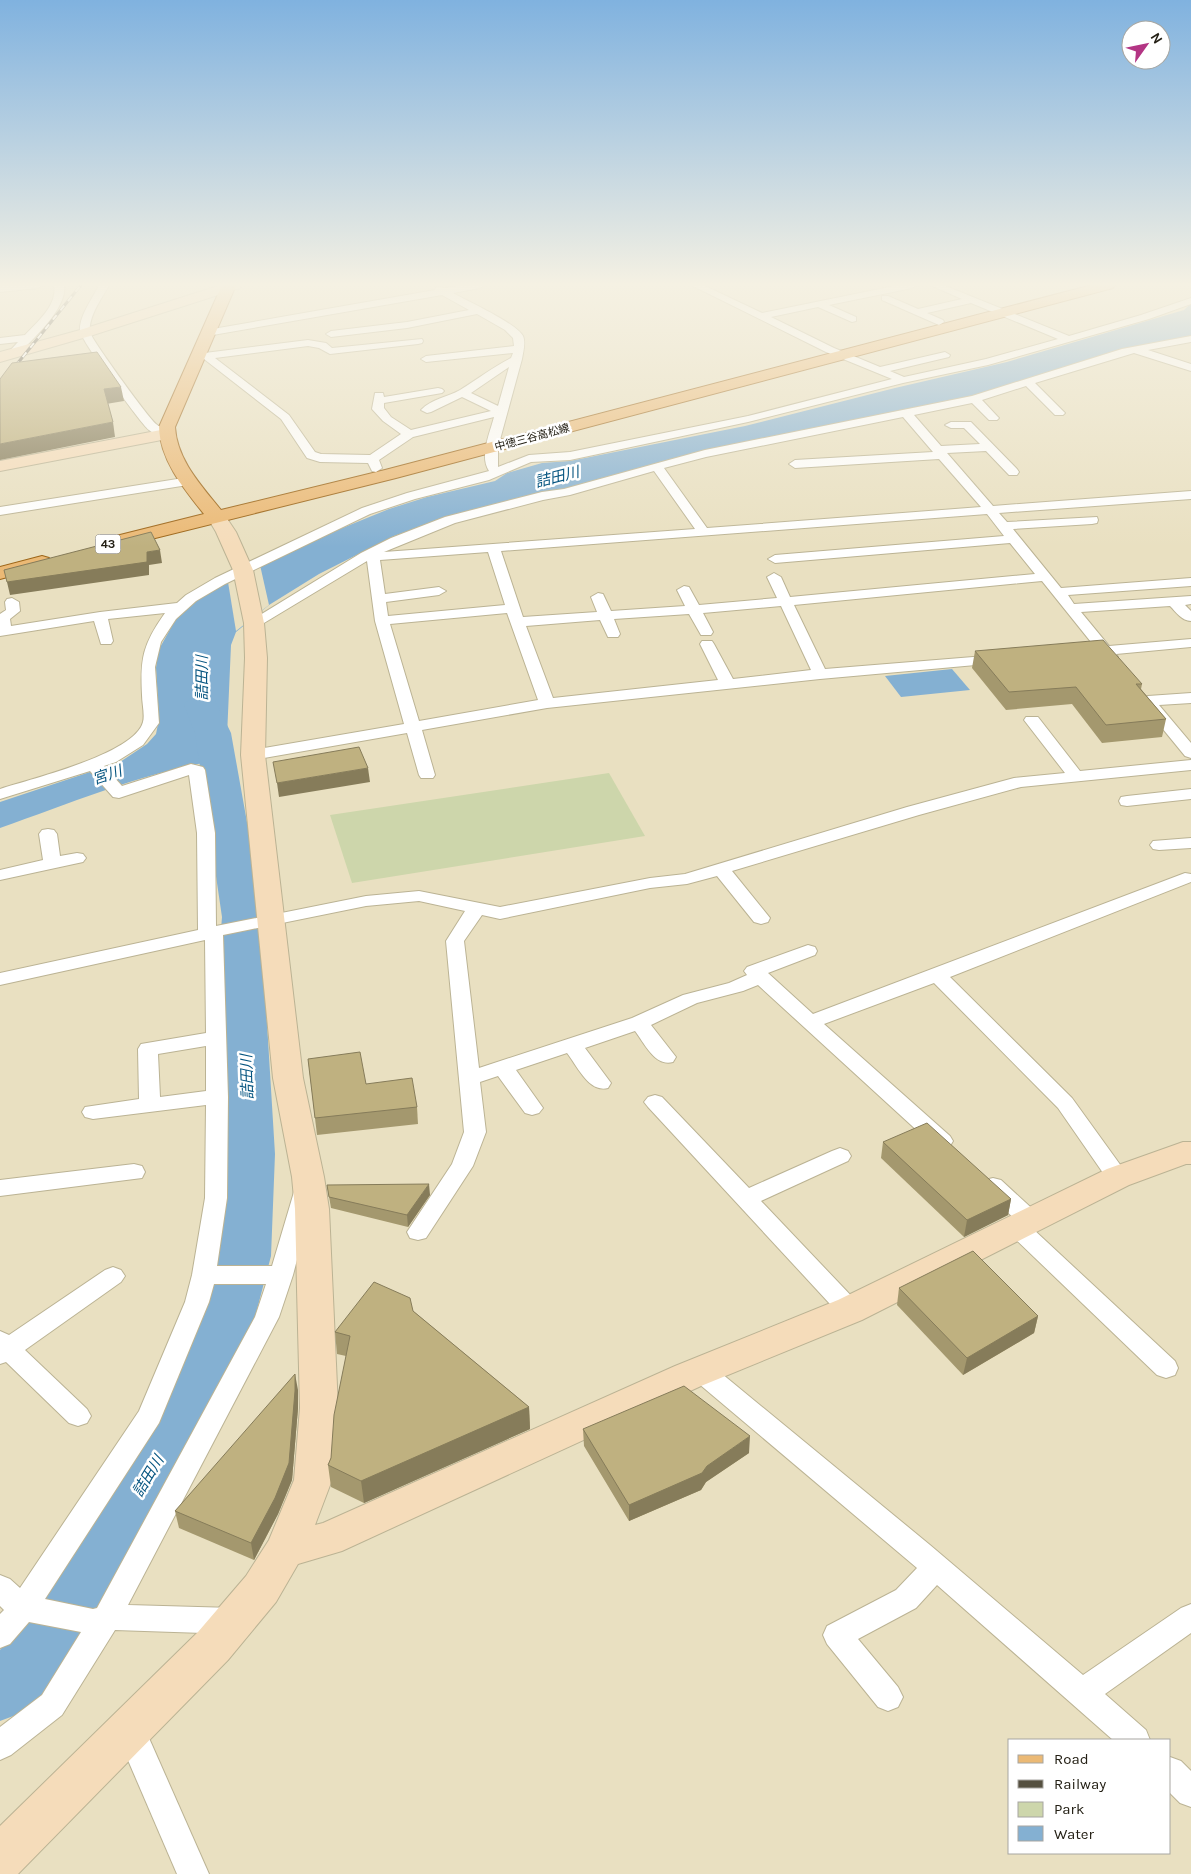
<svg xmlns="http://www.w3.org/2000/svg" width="1191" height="1874" viewBox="0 0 1191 1874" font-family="Karla,'Noto Sans JP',sans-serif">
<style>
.green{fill:#cdd6ab}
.water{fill:#84b0d2}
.pier{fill:#e9e0c1}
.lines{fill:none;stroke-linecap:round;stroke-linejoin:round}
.river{fill:#84b0d2;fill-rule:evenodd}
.street-casing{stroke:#bbb394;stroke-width:2}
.secondary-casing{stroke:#bbb394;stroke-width:2}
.primary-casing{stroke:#9c6518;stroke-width:2}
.street{fill:#fff;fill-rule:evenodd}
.secondary{fill:#f5dcba;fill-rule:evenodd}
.primary{fill:#ebb975;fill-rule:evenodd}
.rail-casing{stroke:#565141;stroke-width:3}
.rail{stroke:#fff;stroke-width:2;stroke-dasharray:6;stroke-linecap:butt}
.wall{fill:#a4986e}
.shaded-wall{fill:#867c5a}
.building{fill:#bfb180;stroke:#867c5a}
.labels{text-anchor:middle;stroke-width:5;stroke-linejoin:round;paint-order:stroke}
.far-street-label{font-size:11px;fill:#242015;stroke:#fff}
.shield{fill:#fff;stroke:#66635b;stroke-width:1}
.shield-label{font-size:12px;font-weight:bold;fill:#242015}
.water-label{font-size:15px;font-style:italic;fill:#065580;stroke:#fff}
</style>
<rect width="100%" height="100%" fill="#e9e0c1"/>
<polygon class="green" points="609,773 645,836 352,883 330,815"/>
<g class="water">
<path d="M 1191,303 L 1191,337 L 971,397 L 717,450 L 436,521 L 394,536 L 319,574 L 269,605 L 236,632 L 231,645 L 226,759 C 149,770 74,802 0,828 L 0,802 L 120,762 L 147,744 L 156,734 L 159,719 L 156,668 L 158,651 L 177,617 L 189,604 L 224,584 L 335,531 L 389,509 L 427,497 L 495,481 L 507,473 L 542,463 L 570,461 L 745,426 L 895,388 L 1007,362 L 1184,310 Z"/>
<polygon points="952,669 970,690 901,697 885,676"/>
</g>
<polygon class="pier" points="260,565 269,605 236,631 228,582"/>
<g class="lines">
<polygon class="river" points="202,694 214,698 231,733 264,917 262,942 275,1154 271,1256 252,1329 202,1437 81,1647 46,1694 24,1712 0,1721 0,1650 35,1605 159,1405 196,1329 219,1256 225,1154 220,942 222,917 195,733 184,705 190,698"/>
<defs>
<g id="street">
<polygon points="12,285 43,285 38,288 0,292 0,286"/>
<path d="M 54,285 L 64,285 C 68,308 32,340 17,355 L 9,355 L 8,353 L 18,342 L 0,344 L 0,338 L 25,335 C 37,322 58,305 54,285 Z"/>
<path d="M 99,285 L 109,285 C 102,298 88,317 90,332 C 91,339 147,416 156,424 C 160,428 167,429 172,434 L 170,436 C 163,438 154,434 149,430 C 140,423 81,340 80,331 C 79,316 93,298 99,285 Z"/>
<path d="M 465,285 L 485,285 L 480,288 L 453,293 C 467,301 516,323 523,336 C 526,343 523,352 522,359 L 498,447 L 498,467 L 529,455 L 570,452 L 748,416 L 892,379 L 826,352 L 691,285 L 703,285 L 762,313 L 899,285 L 917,285 L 912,288 L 829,305 L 856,317 L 856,321 L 852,322 L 818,307 L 771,317 L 834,348 L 880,367 L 945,352 L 950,355 L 949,357 L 890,371 L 904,377 L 986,359 L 1058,339 L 971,303 L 927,313 L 943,320 L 944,322 L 939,325 L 882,300 L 882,296 L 888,296 L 918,309 L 962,299 L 930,285 L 943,285 L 1069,336 L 1141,315 L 1191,298 L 1191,304 L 1149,319 L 988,365 L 903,383 L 748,422 L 570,460 L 531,462 L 489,480 L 415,499 L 370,514 L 225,584 L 196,601 L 176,619 L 161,642 L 155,667 L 159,723 L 143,745 L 116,762 L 104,766 L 122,786 L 191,764 L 203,767 L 205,770 L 215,833 L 216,926 L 366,896 L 419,891 L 500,907 L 650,878 L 685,874 L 907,807 L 1014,778 L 1065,773 L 1024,720 L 1026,717 L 1038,717 L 1080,771 L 1191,760 L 1191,770 L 1021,787 L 919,815 L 732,871 L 770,918 L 768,922 L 761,924 L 754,922 L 717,876 L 687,884 L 650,888 L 500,919 L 482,915 L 464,941 L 479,1068 L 632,1018 L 683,995 L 729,983 L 747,975 L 744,971 L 747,967 L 808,945 L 815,947 L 817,951 L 815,955 L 768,973 L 813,1014 L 1185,873 L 1191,874 L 1191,882 L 950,977 L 1072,1098 L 1129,1177 L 1126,1183 L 1118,1185 L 1110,1183 L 1058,1108 L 934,983 L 824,1024 L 950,1136 L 953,1141 L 950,1146 L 942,1149 L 934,1146 L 758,985 L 743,991 L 697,1003 L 651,1025 L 676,1057 L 673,1062 C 655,1067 645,1044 635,1031 L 585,1048 L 611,1083 L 608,1088 C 589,1093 578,1067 567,1053 L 516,1070 L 543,1108 L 539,1113 L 532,1115 L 525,1113 L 498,1076 L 480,1082 L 486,1132 L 473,1166 L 426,1238 L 418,1240 L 410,1238 L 407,1232 L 452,1164 L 464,1132 L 446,941 L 465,911 L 419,901 L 366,906 L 223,935 L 228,1097 L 227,1198 L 217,1266 L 272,1266 L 294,1192 L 302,1190 L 310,1192 L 313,1198 L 293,1275 L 279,1317 L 128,1605 L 233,1608 L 243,1612 L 247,1621 L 243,1630 L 233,1634 L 115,1630 L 62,1715 L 11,1755 L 0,1760 L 0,1727 L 42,1695 L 81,1632 L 29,1622 L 10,1644 L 0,1648 L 0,1614 L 4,1610 L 0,1606 L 0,1575 L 10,1579 L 20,1588 L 139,1411 L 185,1302 L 192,1275 L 205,1198 L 206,1105 L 93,1119 L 85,1117 L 82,1112 L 85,1107 L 139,1099 L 138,1049 L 141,1044 L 206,1033 L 205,940 L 0,985 L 0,973 L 198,930 L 197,833 L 189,775 L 119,798 L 113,797 L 90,771 L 0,799 L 0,789 C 30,779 135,754 143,722 C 145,715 142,703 142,695 C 140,658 143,644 165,613 L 108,619 L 113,641 L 111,644 L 101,644 L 94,621 L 0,636 L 0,614 L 6,610 L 5,602 L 7,599 L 12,598 L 19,602 L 20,611 L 10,619 L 11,626 L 100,612 L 177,603 L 186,595 L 215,578 L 362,508 L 407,493 L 489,471 C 479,456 490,433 494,417 L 413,437 L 379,460 L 382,468 L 376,472 L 372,471 L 368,463 L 320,462 L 307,458 L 281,419 L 204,359 L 197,360 L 192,357 L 197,354 L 308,340 L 326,343 L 332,348 L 422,339 L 423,341 L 422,343 L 418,344 L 330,354 L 319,348 L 308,346 L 215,358 L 289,415 L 315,452 L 321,454 L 370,455 L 401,434 L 383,421 L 372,409 L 375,393 L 383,393 L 384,397 L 438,388 L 442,389 L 444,391 L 442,393 L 384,403 L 384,408 L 391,417 L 411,430 L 491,411 L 462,397 L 431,412 L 427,413 L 421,410 C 431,399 448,397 460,390 C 478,379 493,367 511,358 L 513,353 L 426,362 L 421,359 L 426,356 L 514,346 L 513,338 L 505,330 L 477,314 L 407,328 L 331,337 L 326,334 L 331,331 L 407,322 L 469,310 L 442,295 L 207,336 L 202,333 L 207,330 L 435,290 L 436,287 L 445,288 ZM 509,367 L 498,406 L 471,393 ZM 206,1046 L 206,1091 L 160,1097 L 158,1054 ZM 214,1284 L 266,1284 L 255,1317 L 97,1608 L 93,1609 L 45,1599 L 159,1423 L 209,1302 Z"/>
<path d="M 1191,336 L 1191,342 L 1148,350 L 1191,364 L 1191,371 L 1134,353 L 1035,383 L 1065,413 L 1063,415 L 1055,415 L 1026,386 L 982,400 L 997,416 L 999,418 L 997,420 L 989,420 L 972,403 L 914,415 L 941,446 L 980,444 L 964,428 L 951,428 L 945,425 L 951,422 L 971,422 L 1017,469 L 1019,472 L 1017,475 L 1009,475 L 986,451 L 947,453 L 993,506 L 1191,491 L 1191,499 L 999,513 L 1007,522 L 1097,517 L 1098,520 L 1097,523 L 1092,524 L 1013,529 L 1061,588 L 1191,578 L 1191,586 L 1068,595 L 1074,604 L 1191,596 L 1191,604 L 1185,605 L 1191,611 L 1191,621 C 1182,621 1176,612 1170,606 L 1081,612 L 1109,646 L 1191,639 L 1191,647 L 1116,654 L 1118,657 L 1116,660 C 1109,662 1106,661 1102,655 L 1083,655 L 1081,652 L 1083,649 L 1095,647 L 1042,581 L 794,605 L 825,669 L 998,655 L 1003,656 L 1005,659 L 1003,662 L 998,663 L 820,679 L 547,708 L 422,730 L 435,775 L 433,778 L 421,778 L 419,775 L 407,733 L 253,760 L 247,758 L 245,755 L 247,752 L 253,750 L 404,724 L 375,621 L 367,561 L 259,626 L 249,626 L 247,623 L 361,553 L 391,538 L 445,517 L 542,492 L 564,489 L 705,450 L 972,396 L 1122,349 ZM 903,417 L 933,452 L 795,460 L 789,464 L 795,468 L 939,459 L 981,507 L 707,528 L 664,468 L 706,457 ZM 654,471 L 695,529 L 384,552 L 455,523 L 543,500 L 570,495 ZM 987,514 L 1004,536 L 775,555 L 768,559 L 775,563 L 1010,543 L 1035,574 L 790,597 L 781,577 L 774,573 L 767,577 L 777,598 L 699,605 L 689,587 L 684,586 L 677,590 L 685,606 L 611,611 L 603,594 L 598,593 L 591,597 L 597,612 L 523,617 L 501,551 ZM 488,552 L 505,605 L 388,616 L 386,602 L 439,595 L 446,591 L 439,587 L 385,594 L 380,560 ZM 781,606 L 811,670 L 733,679 L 714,644 L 712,641 L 702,641 L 700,644 L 718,680 L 553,698 L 526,626 L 600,620 L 608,637 L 618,637 L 620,634 L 614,619 L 689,614 L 701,635 L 711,635 L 713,632 L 703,613 ZM 507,613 L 538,700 L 419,721 L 390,624 Z"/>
<polygon points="190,477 194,478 196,481 194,484 0,515 0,507"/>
<polygon points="1191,693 1191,703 1159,705 1191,743 1191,758 1185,756 1140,701 1143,698 1148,696"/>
<polygon points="1191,789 1191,799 1127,806 1121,805 1119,801 1121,797 1127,796"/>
<polygon points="48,829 54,830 57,834 60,856 77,853 83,854 86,858 83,862 0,880 0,870 43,860 39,834 42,830"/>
<polygon points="1191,838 1191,848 1159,850 1153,849 1150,845 1153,841"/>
<polygon points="655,1095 662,1097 749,1188 832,1151 840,1148 848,1151 851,1156 848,1161 761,1201 858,1303 862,1310 858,1317 850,1319 842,1317 648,1107 644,1102 648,1097"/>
<polygon points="134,1164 142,1166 145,1172 142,1178 0,1196 0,1180"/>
<polygon points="993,1178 1001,1180 1039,1215 1042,1221 1039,1227 1033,1229 1175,1361 1178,1368 1175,1375 1166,1378 1157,1375 1009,1233 1006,1227 1009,1221 1015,1219 985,1192 982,1186 985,1180"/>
<polygon points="113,1267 121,1270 125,1276 121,1282 25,1350 87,1409 91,1416 87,1423 78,1426 69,1423 6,1362 0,1364 0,1331 9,1335 105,1270"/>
<polygon points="701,1361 710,1364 930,1545 1083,1675 1181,1608 1191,1604 1191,1633 1105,1694 1146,1730 1150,1740 1113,1740 937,1585 916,1608 858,1639 898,1687 903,1697 898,1707 888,1711 878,1707 827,1644 823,1635 827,1626 896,1590 917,1568 692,1378 689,1371 692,1364"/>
<polygon points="130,1716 141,1720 209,1874 177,1874 115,1730 119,1720"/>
<polygon points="1170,1757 1181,1761 1191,1771 1191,1807 1180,1803 1170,1793"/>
</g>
<g id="secondary">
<polygon points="221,285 242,285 240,288 90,336 0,362 0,352 80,330"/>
<polygon points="166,429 172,430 175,434 172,438 0,471 0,461"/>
<polygon points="215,509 222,511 236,532 253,570 264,623 267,658 265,755 303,1078 324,1177 329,1209 338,1408 332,1480 315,1525 323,1523 675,1366 838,1300 1107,1169 1183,1142 1191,1142 1191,1164 1186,1164 1129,1185 862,1320 701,1386 342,1551 298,1564 276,1602 228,1660 18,1874 0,1874 0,1826 198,1632 246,1576 269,1540 294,1480 300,1408 295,1209 292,1177 273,1078 241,755 245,658 244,623 233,570 216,532 206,515 208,511"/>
</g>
<g id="primary">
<path d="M 222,285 L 236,285 L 175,427 C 177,460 201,485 221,510 L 385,470 L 1092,285 L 1115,285 L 1113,288 L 396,478 L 115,548 L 108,546 L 105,542 L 108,538 L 204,514 C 184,489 160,460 159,427 Z"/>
<polygon points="42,556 49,558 52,562 49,566 0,579 0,567"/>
</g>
</defs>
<use href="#street" class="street-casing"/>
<use href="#secondary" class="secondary-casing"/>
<use href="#primary" class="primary-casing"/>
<use href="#street" class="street"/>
<use href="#secondary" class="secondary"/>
<use href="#primary" class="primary"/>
<defs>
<polyline id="rail" points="0,385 81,285"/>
</defs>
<use href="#rail" class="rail-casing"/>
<use href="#rail" class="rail"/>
</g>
<g class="wall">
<polygon points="975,651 1142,684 1141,689 1166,719 1162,737 1102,743 1072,704 1006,710 972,668"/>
<polygon points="308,1059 417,1107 418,1124 317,1135"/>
<polygon points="883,1142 1011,1199 1008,1215 964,1237 881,1158"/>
<polygon points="327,1185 430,1195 408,1227 331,1208"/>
<polygon points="899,1288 1038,1316 1034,1333 963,1375 897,1305"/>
<polygon points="413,1311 529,1407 530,1429 364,1503 331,1487 328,1465 331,1458 346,1356 337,1354 335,1332"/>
<polygon points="298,1390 298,1408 292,1480 278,1514 254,1560 179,1528 175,1511"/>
<polygon points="583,1429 749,1453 706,1482 701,1490 629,1521 584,1446"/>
</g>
<g class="shaded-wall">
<polygon points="121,387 124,401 106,404 104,389"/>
<polygon points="113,422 115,437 0,460 0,444"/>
<polygon points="160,550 162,563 149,565 149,575 10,595 7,582 147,552"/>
<polygon points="368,768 370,782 279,797 277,783"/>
<polygon points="429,1184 430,1195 408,1227 407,1215"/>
<polygon points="1011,1199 1008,1215 964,1237 967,1220"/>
<polygon points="1038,1316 1034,1333 963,1375 967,1358"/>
<polygon points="295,1374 298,1390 298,1408 292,1480 278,1514 254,1560 251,1543"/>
<polygon points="529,1407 530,1429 364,1503 361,1481"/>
<polygon points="750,1436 749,1453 706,1482 701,1490 629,1521 629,1505 707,1466"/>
</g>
<g class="building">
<polygon points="97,352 121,387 104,389 113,422 0,444 0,379 12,363"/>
<polygon points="151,532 160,550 147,552 147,562 7,582 4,570"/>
<polygon points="1103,640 1142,684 1136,684 1166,719 1106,725 1076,687 1009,692 975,651"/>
<polygon points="359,747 368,768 277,783 273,762"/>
<polygon points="360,1052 366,1084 412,1078 417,1107 315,1118 308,1059"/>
<polygon points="927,1123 1011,1199 967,1220 883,1142"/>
<polygon points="429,1184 407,1215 329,1197 327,1185"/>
<polygon points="973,1251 1038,1316 967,1358 899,1288"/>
<polygon points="374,1282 410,1298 413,1311 529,1407 361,1481 328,1465 331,1458 334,1415 350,1336 335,1332"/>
<polygon points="295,1374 295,1391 289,1463 275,1498 251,1543 175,1511"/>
<polygon points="684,1386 750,1436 707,1466 702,1473 629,1505 583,1429"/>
</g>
<linearGradient id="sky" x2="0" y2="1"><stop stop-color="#80b2df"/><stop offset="0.52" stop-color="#f5f1e3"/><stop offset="1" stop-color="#f5f1e3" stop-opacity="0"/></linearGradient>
<rect width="1191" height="547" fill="url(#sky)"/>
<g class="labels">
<g class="far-street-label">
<text transform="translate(532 437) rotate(-15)" y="4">中徳三谷高松線</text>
</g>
<rect class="shield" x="95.5" y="534.5" width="25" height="19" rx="4"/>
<g class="shield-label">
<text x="108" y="548">43</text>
</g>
<g class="water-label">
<text transform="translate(557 477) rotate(-14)" y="5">詰田川</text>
<text transform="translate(202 678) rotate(-90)" y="5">詰田川</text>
<text transform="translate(107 775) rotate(-19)" y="5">宮川</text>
<text transform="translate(247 1077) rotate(-92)" y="5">詰田川</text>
<text transform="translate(148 1476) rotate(-59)" y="5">詰田川</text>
</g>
</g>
<rect x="1008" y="1739" width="162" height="115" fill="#ffffff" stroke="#a7a6a1"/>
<rect x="1018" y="1755" width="25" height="8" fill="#ebb975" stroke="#a7a6a1"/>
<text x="1054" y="1764" font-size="15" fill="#242015">Road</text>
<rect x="1018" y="1780" width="25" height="8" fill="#565141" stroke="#a7a6a1"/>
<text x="1054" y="1789" font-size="15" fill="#242015">Railway</text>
<rect x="1018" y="1802" width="25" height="15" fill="#cdd6ab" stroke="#a7a6a1"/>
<text x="1054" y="1814" font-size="15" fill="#242015">Park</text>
<rect x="1018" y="1826" width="25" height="15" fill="#84b0d2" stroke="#a7a6a1"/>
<text x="1054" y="1839" font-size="15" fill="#242015">Water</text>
<g transform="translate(1146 45) rotate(57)"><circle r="24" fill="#ffffff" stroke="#a7a6a1"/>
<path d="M0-4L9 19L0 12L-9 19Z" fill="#b33584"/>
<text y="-8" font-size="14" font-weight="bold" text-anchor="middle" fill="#242015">N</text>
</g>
</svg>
